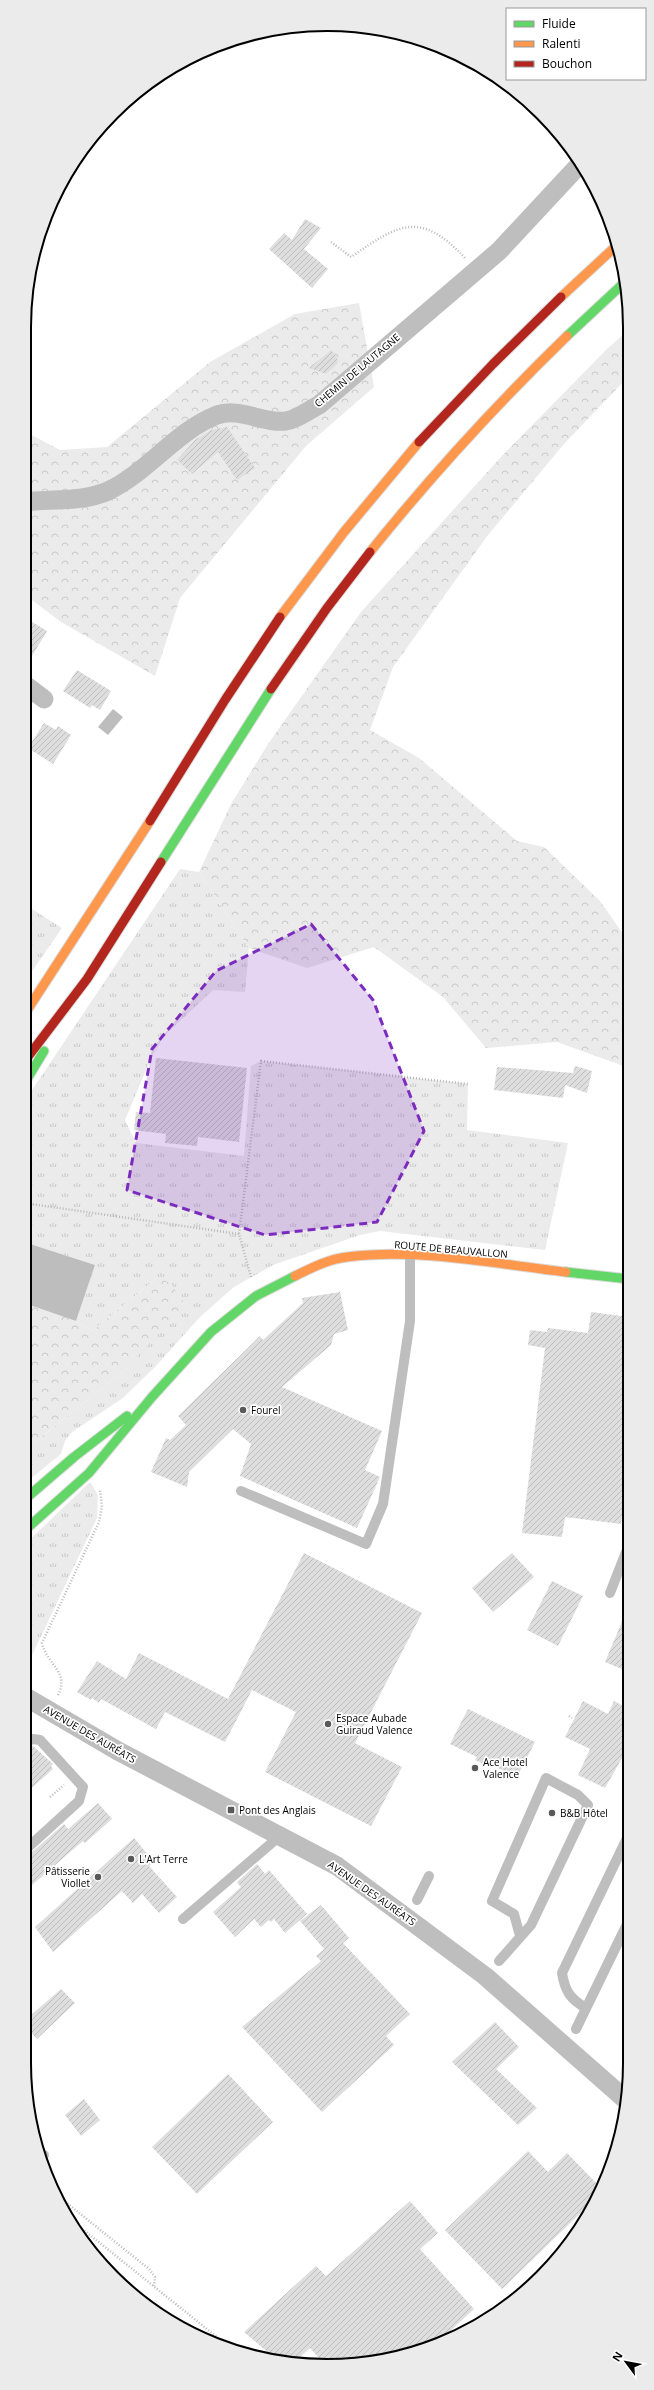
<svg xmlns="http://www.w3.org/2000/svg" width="654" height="2390" viewBox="0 0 654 2390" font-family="'Open Sans',sans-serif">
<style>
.grass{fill:url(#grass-tufts)}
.forest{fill:url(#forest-crowns)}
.water{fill:#bdbdbd}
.building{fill:url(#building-hatch)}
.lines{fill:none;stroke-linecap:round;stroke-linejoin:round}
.fast-casing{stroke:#dbdbdb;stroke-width:11}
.slow-casing{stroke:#dbdbdb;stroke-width:11}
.jam-casing{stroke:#dbdbdb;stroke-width:11}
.path{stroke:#b9b9b9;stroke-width:2.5;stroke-dasharray:1 2;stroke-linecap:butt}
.lane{stroke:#bebebe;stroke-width:10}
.street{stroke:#bebebe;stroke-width:19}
.fast{stroke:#63d668;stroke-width:9}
.slow{stroke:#ff974d;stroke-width:9}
.jam{stroke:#b3261e;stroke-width:9}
.marked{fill:#7b2cbf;fill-opacity:0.2;stroke:#7b2cbf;stroke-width:3;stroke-dasharray:8 5;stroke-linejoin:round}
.poi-dot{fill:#595959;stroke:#fff;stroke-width:1.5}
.labels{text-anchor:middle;stroke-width:3.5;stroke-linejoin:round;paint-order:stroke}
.street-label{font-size:10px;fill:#000;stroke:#fff}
.poi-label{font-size:10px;fill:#000;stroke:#fff;text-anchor:start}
.rim{fill:none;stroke:#000;stroke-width:2}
</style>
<defs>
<pattern id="grass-tufts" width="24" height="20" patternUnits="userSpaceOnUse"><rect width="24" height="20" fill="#ebebeb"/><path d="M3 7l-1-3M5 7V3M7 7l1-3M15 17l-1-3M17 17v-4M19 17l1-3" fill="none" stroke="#c8c8c8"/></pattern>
<pattern id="forest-crowns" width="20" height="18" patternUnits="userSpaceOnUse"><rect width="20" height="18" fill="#ebebeb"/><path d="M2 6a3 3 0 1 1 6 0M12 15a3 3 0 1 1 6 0" fill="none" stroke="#c8c8c8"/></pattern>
<pattern id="building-hatch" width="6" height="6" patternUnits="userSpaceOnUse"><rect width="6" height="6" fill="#dedede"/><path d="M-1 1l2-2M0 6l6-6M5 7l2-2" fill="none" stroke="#bdbdbd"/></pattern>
</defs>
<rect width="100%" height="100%" fill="#fff"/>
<g class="grass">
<polygon points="180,869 199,872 249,948 245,992 213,990 164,1036 152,1056 125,1120 136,1143 244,1156 251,1066 261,1061 468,1084 467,1130 568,1143 545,1250 380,1231 360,1235 273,1265 234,1287 200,1317 155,1367 123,1398 72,1432 65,1441 61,1454 24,1484 24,1451 127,1368 158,1277 92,1331 76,1321 95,1265 24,1242 24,1102"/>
<polygon points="24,904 62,928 24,983"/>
<polygon points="90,1482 98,1495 97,1518 25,1670 24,1545"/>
</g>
<g class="forest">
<polygon points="359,303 374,387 306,446 180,598 155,676 61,622 24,594 24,431 60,450 107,447 210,362 295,314"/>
<polygon points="627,331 628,377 564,444 488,535 393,667 370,730 419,758 517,841 544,847 600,901 628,941 629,1068 557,1042 486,1048 443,997 374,947 307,968 249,948 199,872 231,804 268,744 361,612 500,458 606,350"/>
<polygon points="158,1277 171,1284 185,1304 127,1368 24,1451 24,1303 76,1321 92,1331"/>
</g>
<g class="water">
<polygon points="113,709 123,717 108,735 98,727"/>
<polygon points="24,1242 95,1265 76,1321 24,1303"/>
</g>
<g class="building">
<polygon points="305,219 321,228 304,249 328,269 312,288 269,249 284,233 292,240"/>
<polygon points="331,350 337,357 338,363 326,374 309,368"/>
<polygon points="227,427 255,468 237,480 218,452 192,474 177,460 195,440 211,430"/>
<polygon points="24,617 47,631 24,669"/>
<polygon points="77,670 111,691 100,710 92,705 90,708 63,691"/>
<polygon points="44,723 56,730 58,726 71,735 53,764 28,748"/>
<polygon points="156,1058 247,1068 239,1142 198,1137 197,1146 165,1143 166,1134 134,1130 136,1112 150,1113"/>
<polygon points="575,1066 592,1071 587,1093 565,1085 563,1098 494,1090 497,1067 573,1073"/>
<polygon points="340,1292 348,1330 334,1334 331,1345 282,1387 382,1431 365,1470 380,1477 357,1528 240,1476 251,1444 233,1429 189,1472 187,1487 151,1472 166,1438 170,1440 186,1425 178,1416 260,1336 263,1340 303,1303 302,1298"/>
<polygon points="591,1312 629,1317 629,1456 621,1524 565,1517 562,1537 522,1533 545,1348 528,1345 530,1330 547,1332 548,1328 588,1333"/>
<polygon points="304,1553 422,1613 355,1743 402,1767 371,1826 265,1772 296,1712 252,1690 225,1742 165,1712 156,1729 101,1699 99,1703 92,1698 91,1700 77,1692 97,1661 126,1679 139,1653 228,1699"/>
<polygon points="512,1553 534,1577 493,1612 472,1588"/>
<polygon points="552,1581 583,1596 558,1646 527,1630"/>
<polygon points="629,1605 629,1672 605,1662"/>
<polygon points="583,1701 608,1714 614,1701 629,1709 630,1744 605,1788 578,1775 590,1749 565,1737"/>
<polygon points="468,1709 535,1742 517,1777 494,1766 493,1768 475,1760 477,1757 450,1744"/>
<polygon points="33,1746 53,1764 51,1766 53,1769 24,1795 24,1749"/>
<polygon points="98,1803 112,1819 85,1843 83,1841 24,1892 24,1859 64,1824 68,1829"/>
<polygon points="134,1838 154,1862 149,1866 177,1897 159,1913 142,1894 133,1903 122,1891 53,1952 35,1927"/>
<polygon points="257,1864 265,1874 269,1870 307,1914 285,1933 274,1919 271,1922 269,1920 261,1927 254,1919 235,1937 213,1912 241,1887 237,1882"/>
<polygon points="321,1905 349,1938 343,1943 410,2014 386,2036 394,2045 322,2112 242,2027 321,1961 316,1956 324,1949 300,1921"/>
<polygon points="61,1989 75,2003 37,2039 24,2025 24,2021"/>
<polygon points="495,2022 519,2047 496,2069 537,2108 518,2125 452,2062"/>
<polygon points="228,2074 273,2122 197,2194 152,2147"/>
<polygon points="84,2099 100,2120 81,2136 65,2115"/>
<polygon points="528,2151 548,2172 567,2153 600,2187 595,2199 502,2289 445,2230"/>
<polygon points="410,2201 438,2233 420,2249 474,2309 436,2344 424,2350 366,2363 325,2365 310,2348 293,2363 278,2361 244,2332 316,2266 326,2276"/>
</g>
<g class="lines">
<defs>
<g id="fast">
<polyline points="567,336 626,281"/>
<polyline points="161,862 271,689"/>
<polyline points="24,1084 44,1051"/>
<polyline points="566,1272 629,1279"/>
<polyline points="24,1500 74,1457 127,1416"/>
<polyline points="24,1531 89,1473 152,1397 211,1332 256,1296 295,1276"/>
</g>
<g id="slow">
<polyline points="561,297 615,247"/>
<path d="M 370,552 C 431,476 497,404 567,336"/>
<polyline points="280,617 344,532 419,442"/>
<polyline points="24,1015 150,821"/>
<path d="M 295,1276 C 311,1268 329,1259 347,1257 C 419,1248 495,1264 566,1272"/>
</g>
<g id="jam">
<polyline points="419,442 493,364 561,297"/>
<polyline points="271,689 327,608 370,552"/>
<polyline points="150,821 225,700 280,617"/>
<polyline points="24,1062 87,979 161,862"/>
</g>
</defs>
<use href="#fast" class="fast-casing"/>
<use href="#slow" class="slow-casing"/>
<use href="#jam" class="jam-casing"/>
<g class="path">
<path d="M 331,242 L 351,257 C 399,224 420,210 465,258"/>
<polyline points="24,1203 239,1234"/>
<polyline points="251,1277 239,1234 261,1061 468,1084"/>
<path d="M 58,1695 C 70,1672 47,1665 42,1643 L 99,1522 L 102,1507 L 100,1489"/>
<polyline points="569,1716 572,1718"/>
<polyline points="50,1797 64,1785"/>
<polyline points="58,2196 149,2269 155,2277 154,2286"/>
<polyline points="75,2223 233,2350"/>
</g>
<g class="lane">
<polyline points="241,1491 366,1544 383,1504 410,1321 410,1254"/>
<polyline points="610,1593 626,1552 629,1551"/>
<polyline points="24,1743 33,1739 40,1740 83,1787 79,1801 24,1851"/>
<polyline points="417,1900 429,1876"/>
<polyline points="183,1919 281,1835"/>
<polyline points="499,1961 531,1925 588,1805 578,1795 546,1778 492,1901 514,1914 520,1936"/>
<path d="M 586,2008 C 570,1999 565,1991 562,1973 L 630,1832"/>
<polyline points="576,2029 630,1918"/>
<polyline points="40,2156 44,2155"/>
</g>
<g class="street">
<path d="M 24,502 C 50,499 84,502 108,491 C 148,472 176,431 217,415 C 239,407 264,424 286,421 C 296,420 309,410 319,405 L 499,251 L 580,164"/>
<polyline points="24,684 44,699"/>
<polyline points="24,1696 118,1751 337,1866 485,1976 626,2100"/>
</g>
<use href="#fast" class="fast"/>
<use href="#slow" class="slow"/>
<use href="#jam" class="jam"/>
</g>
<path class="marked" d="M 311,924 L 373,1000 L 424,1131 L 377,1222 L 265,1235 L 127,1190 L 152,1049 L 216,971 Z"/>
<g class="poi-dot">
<circle cx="243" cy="1410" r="4"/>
<circle cx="328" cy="1724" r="4"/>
<circle cx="475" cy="1768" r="4"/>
<rect x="227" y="1806" width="8" height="8" rx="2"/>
<circle cx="552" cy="1813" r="4"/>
<circle cx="131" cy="1859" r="4"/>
<circle cx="98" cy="1877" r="4"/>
</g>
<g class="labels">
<g class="street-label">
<text transform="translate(357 370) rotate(-40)" y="4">CHEMIN DE LAUTAGNE</text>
<text transform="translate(451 1249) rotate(5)" y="4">ROUTE DE BEAUVALLON</text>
<text transform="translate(90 1734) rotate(30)" y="4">AVENUE DES AURÉATS</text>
<text transform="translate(372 1893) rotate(35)" y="4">AVENUE DES AURÉATS</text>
</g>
<g class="poi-label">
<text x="251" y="1414">Fourel</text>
<text x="336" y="1722">Espace Aubade<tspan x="336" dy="12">Guiraud Valence</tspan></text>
<text x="483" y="1766">Ace Hotel<tspan x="483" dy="12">Valence</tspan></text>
<text x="239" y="1814">Pont des Anglais</text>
<text x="560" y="1817">B&amp;B Hôtel</text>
<text x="139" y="1863">L'Art Terre</text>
<text x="90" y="1875" text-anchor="end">Pâtisserie<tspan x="90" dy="12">Viollet</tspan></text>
</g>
</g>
<path d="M0 0H654V2390H0ZM327 31H327A296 296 0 0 1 623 327V2063A296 296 0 0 1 327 2359H327A296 296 0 0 1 31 2063V327A296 296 0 0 1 327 31Z" fill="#ebebeb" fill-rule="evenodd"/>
<path class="rim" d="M327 31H327A296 296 0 0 1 623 327V2063A296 296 0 0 1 327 2359H327A296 296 0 0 1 31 2063V327A296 296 0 0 1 327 31Z"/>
<rect x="506" y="8" width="140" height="72" fill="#ffffff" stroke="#999999"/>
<rect x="514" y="21" width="20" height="6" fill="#63d668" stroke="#999999"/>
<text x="542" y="28" font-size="12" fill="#000000">Fluide</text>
<rect x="514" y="41" width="20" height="6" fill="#ff974d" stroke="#999999"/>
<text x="542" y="48" font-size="12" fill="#000000">Ralenti</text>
<rect x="514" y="61" width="20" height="6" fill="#b3261e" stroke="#999999"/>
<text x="542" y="68" font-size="12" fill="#000000">Bouchon</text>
<g transform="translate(626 2362) rotate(302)" stroke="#ffffff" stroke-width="3" paint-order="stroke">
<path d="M0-3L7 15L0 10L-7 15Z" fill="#000000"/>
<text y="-6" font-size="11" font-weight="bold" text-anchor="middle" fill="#000000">N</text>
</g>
</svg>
